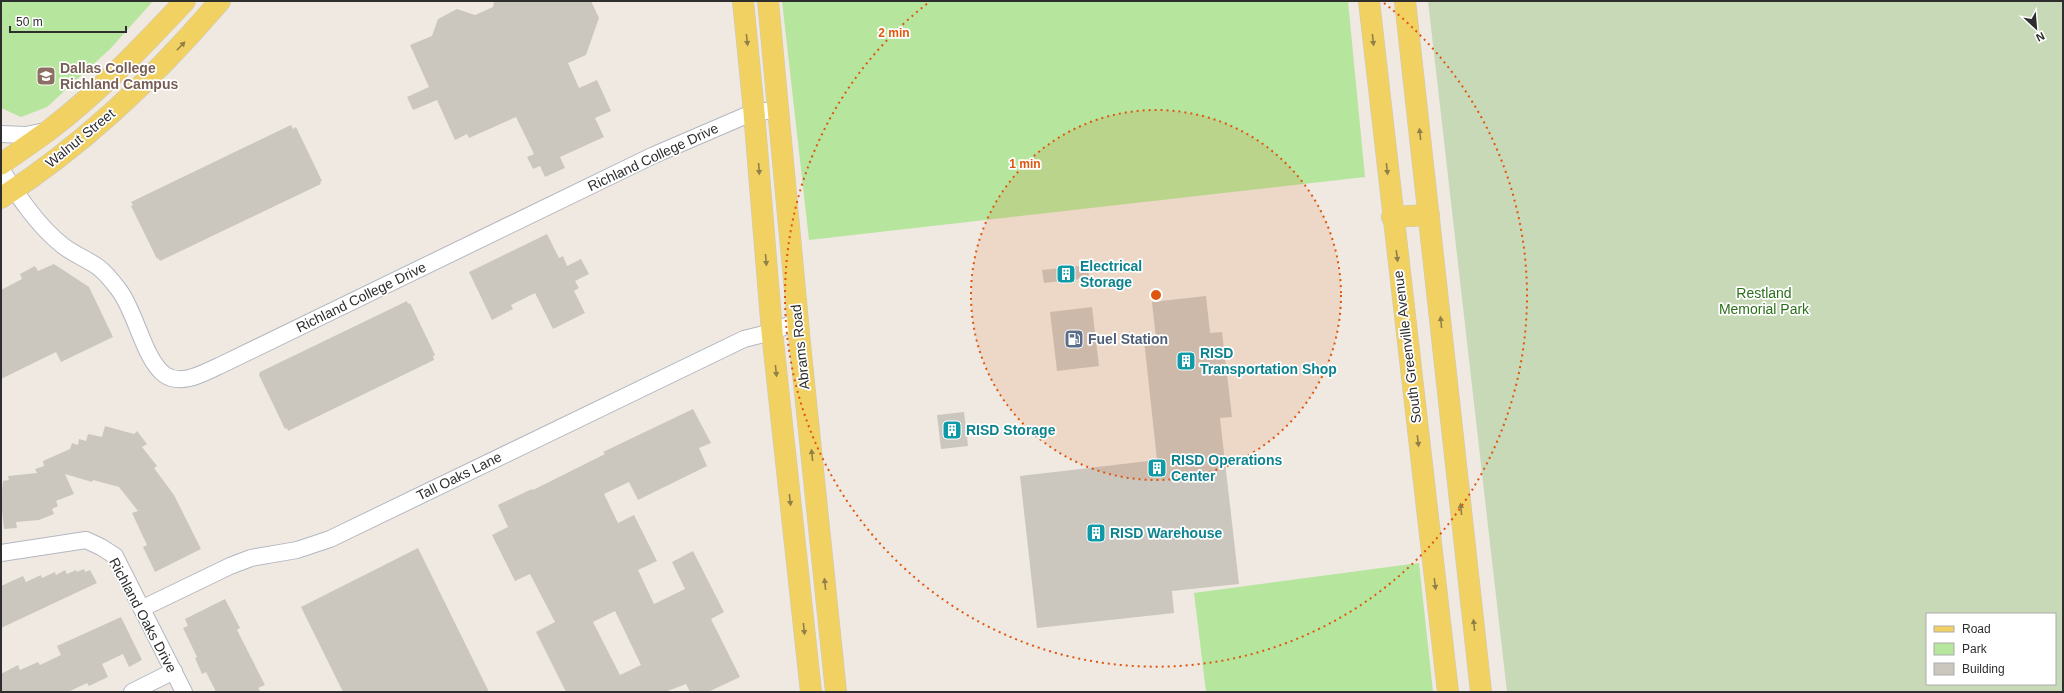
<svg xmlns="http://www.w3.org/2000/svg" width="2064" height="693" viewBox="0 0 2064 693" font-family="Helvetica,sans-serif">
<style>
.green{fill:#b6e59e}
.cemetery{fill:#c8d9b8;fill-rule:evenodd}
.building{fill:#cbc7bf;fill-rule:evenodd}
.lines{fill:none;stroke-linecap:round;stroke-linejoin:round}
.minor-casing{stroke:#b4b7c1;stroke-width:18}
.major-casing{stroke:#c9c9c9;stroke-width:22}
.minor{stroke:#fff;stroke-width:16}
.major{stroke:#f2d163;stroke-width:21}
.oneway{fill:#908048}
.ring{fill:none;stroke:#df570e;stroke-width:2;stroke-dasharray:2 4}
.labels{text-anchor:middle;stroke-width:3.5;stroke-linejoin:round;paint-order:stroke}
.education-label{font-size:14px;font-weight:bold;fill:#785e54;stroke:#fff;text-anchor:start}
.street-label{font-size:14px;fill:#2e2e2e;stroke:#fff}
.culture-label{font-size:14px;font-weight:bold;fill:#0d838f;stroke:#fff;text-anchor:start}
.park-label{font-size:14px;fill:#2c6e1b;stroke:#fff}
.service-label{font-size:14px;font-weight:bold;fill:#4e5e75;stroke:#fff;text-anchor:start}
.centre{fill:#df570e;stroke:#fff;stroke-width:2}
.ring-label{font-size:12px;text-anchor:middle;font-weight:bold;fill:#df570e;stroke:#fff;stroke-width:3.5;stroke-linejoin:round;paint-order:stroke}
</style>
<rect width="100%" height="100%" fill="#efe9e1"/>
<g class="green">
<polygon points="1,1 153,1 111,48 47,107 21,117 1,108"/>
<polygon points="782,1 1348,1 1365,177 809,240"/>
<polygon points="1419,563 1433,692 1206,692 1194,593"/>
</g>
<path class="cemetery" d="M 1428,1 L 2063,1 L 2063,692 L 1507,692 ZM 1927,614 L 2055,614 L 2055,684 L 1927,684 Z"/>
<g class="building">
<polygon points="494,1 591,1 599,18 586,55 568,63 579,88 597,80 611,111 595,118 604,137 560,157 565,168 545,177 540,166 533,169 527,157 534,154 516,117 469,138 467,134 455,140 437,100 413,110 407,97 429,87 410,45 432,36 438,19 457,9 475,15 493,7"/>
<polygon points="291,125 293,129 296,127 322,181 320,182 321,184 160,261 158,258 157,259 131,206 133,205 131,202"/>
<polygon points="547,234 559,258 563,256 567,266 581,259 589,274 575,281 579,288 574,291 585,313 553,329 535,293 511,305 513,309 492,320 469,272"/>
<polygon points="54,264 89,287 113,337 61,362 56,352 1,379 1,290 22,279 20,274 35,266 38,271"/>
<polygon points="1088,265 1089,278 1044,283 1042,270"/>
<polygon points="1206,296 1210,333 1222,332 1232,417 1220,418 1239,584 1172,591 1174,613 1037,628 1020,476 1157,460 1144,340 1156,339 1152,302"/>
<polygon points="407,301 408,304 410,303 435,355 433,356 434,360 288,431 287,428 285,429 259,375 260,372"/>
<polygon points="1092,307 1099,366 1057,371 1050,312"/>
<path d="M 693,409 L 711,443 L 699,448 L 707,466 L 638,500 L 629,482 L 604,494 L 618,523 L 634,515 L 657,561 L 638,570 L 654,604 L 685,589 L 672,562 L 693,551 L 724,612 L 711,619 L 740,677 L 708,692 L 690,692 L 686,684 L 665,692 L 566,692 L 536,632 L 555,622 L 530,574 L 515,581 L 492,535 L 508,527 L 498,505 L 532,489 L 533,490 L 605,454 L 603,452 ZM 615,611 L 641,665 L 620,675 L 593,622 Z"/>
<polygon points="964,412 968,446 941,449 937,415"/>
<polygon points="105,426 134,434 137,431 147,444 142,447 157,466 154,468 174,495 201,549 155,572 143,547 147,545 132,513 138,511 119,487 93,480 92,482 65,474 74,494 56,501 58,506 52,509 54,514 39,520 16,522 17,528 4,529 1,501 3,481 9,480 8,476 37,473 35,469 44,466 43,461 70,449 72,443 78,445 79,439 86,441 88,434 102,437"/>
<polygon points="418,548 489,692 343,692 301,607"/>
<polygon points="84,569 85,572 90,570 97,583 1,628 1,586 23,576 26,582 41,575 42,578 55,572 56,575 65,570 67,574 76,570 77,572"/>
<polygon points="225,599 240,628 237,630 265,685 258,688 261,692 216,692 206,672 202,674 195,658 197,657 183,628 188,626 185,619"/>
<polygon points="121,617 142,660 129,667 123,654 102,664 108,677 89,686 87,683 68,692 1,692 1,674 18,665 20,670 38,662 40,665 61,655 57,646"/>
</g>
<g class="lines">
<defs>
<g id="minor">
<polyline points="1,134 26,135 45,131"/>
<path d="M 1,169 C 18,196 37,225 62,245 C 73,254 87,259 98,267 C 106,273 113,282 119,290 C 136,312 144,360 165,375 C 182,386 203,373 219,366 L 654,155 L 754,112 L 779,110"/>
<polyline points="1,553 86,540 101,547 115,556 184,692"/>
<polyline points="143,608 230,566 251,558 297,550 330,539 744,339 772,332 798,321"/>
<polyline points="132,692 174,671"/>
</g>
<g id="major">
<polyline points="743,1 754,112 772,332 811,692"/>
<polyline points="768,1 800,344 836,692"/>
<polyline points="1369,1 1448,692"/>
<polyline points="1405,1 1481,692"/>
<path d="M 1,164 C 17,153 33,142 48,131 C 98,93 142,47 185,1"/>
<path d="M 1,198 C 84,145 156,76 220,1"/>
<polyline points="1392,217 1429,215"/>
</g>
</defs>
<use href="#minor" class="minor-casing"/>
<use href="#major" class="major-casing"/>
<use href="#minor" class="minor"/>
<use href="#major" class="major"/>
</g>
<defs><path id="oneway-solid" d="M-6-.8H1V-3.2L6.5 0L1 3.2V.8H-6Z"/></defs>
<g class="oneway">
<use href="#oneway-solid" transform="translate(747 40) rotate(84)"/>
<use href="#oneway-solid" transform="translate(1373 40) rotate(84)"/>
<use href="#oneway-solid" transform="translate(181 46) rotate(-46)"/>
<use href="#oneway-solid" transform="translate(1420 134) rotate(-96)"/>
<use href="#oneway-solid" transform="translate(759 169) rotate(86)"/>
<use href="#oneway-solid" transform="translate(1387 169) rotate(84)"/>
<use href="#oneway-solid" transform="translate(1397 256) rotate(83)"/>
<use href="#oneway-solid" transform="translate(766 260) rotate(85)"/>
<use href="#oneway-solid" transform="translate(1441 322) rotate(-96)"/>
<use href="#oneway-solid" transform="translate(776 371) rotate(84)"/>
<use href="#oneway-solid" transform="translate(1418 441) rotate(83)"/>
<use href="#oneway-solid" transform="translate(812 455) rotate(-96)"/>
<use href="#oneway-solid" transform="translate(790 500) rotate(84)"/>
<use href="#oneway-solid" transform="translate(1461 509) rotate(-96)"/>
<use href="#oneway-solid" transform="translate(825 584) rotate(-96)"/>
<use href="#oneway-solid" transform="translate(1435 584) rotate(83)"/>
<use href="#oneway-solid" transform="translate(1474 625) rotate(-96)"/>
<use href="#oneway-solid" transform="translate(804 629) rotate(84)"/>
</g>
<circle cx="1156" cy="295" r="185" fill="#df570e" fill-opacity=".12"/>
<g class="ring">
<circle cx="1156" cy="295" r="185"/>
<path d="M1384 3A371 371 0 1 1 928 3"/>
</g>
<defs>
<symbol id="university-square" viewBox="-11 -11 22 22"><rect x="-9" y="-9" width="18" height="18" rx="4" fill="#8d6e63" stroke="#fff"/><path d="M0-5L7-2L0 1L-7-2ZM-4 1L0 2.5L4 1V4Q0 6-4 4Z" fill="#fff"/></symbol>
<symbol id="building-square" viewBox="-11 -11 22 22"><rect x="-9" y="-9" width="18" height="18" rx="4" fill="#0f9aa8" stroke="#fff"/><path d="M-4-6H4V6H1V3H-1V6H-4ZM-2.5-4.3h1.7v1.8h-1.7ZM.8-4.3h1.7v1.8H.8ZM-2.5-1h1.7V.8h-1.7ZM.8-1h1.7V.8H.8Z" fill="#fff"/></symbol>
<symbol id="fuel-square" viewBox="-11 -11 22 22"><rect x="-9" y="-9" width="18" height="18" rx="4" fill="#5c6f8a" stroke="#fff"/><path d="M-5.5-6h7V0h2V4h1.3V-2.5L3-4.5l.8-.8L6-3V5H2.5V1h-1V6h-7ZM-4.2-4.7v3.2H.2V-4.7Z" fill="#fff"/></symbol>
</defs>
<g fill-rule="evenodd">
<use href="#university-square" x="35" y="65" width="22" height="22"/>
<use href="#building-square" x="1055" y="263" width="22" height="22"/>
<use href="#fuel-square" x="1063" y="328" width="22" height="22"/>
<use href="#building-square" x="1175" y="350" width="22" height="22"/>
<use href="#building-square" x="941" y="419" width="22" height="22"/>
<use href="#building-square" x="1146" y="457" width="22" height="22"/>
<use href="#building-square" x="1085" y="522" width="22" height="22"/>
</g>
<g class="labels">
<g class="education-label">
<text x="60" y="73">Dallas College<tspan x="60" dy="16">Richland Campus</tspan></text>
</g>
<g class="street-label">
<text transform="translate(80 138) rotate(-39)" y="5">Walnut Street</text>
<text transform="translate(653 157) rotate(-25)" y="5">Richland College Drive</text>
<text transform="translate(361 297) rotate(-26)" y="5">Richland College Drive</text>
<text transform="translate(800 347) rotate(-96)" y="5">Abrams Road</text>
<text transform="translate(1407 347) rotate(-97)" y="5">South Greenville Avenue</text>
<text transform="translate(459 476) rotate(-26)" y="5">Tall Oaks Lane</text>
<text transform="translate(143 615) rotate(62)" y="5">Richland Oaks Drive</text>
</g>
<g class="culture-label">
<text x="1080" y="271">Electrical<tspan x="1080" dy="16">Storage</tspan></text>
<text x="1200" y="358">RISD<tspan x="1200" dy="16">Transportation Shop</tspan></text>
<text x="966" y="435">RISD Storage</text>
<text x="1171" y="465">RISD Operations<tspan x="1171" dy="16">Center</tspan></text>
<text x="1110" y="538">RISD Warehouse</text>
</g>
<g class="park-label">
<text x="1764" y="298">Restland<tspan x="1764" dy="16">Memorial Park</tspan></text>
</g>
<g class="service-label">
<text x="1088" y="344">Fuel Station</text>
</g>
</g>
<circle cx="1156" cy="295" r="6" class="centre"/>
<g class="ring-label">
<text x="894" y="37">2 min</text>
<text x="1025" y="168">1 min</text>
</g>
<rect width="2064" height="693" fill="none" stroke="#2e2e2e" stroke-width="4"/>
<rect x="1926" y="613" width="130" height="72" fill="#ffffff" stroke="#ababab"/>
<rect x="1934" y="626" width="20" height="6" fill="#f2d163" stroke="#ababab"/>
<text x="1962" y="633" font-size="12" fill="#2e2e2e">Road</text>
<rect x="1934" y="643" width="20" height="12" fill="#b6e59e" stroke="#ababab"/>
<text x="1962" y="653" font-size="12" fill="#2e2e2e">Park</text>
<rect x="1934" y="663" width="20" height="12" fill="#cbc7bf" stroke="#ababab"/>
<text x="1962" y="673" font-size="12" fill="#2e2e2e">Building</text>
<g transform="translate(2036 28) rotate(154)" stroke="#ffffff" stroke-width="3" paint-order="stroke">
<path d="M0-3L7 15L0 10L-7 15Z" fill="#2e2e2e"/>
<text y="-6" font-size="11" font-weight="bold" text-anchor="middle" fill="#2e2e2e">N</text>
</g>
<path d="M10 26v6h116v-6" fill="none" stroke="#2e2e2e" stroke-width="2"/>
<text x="16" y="26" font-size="12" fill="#2e2e2e" stroke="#ffffff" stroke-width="3" paint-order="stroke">50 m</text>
</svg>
